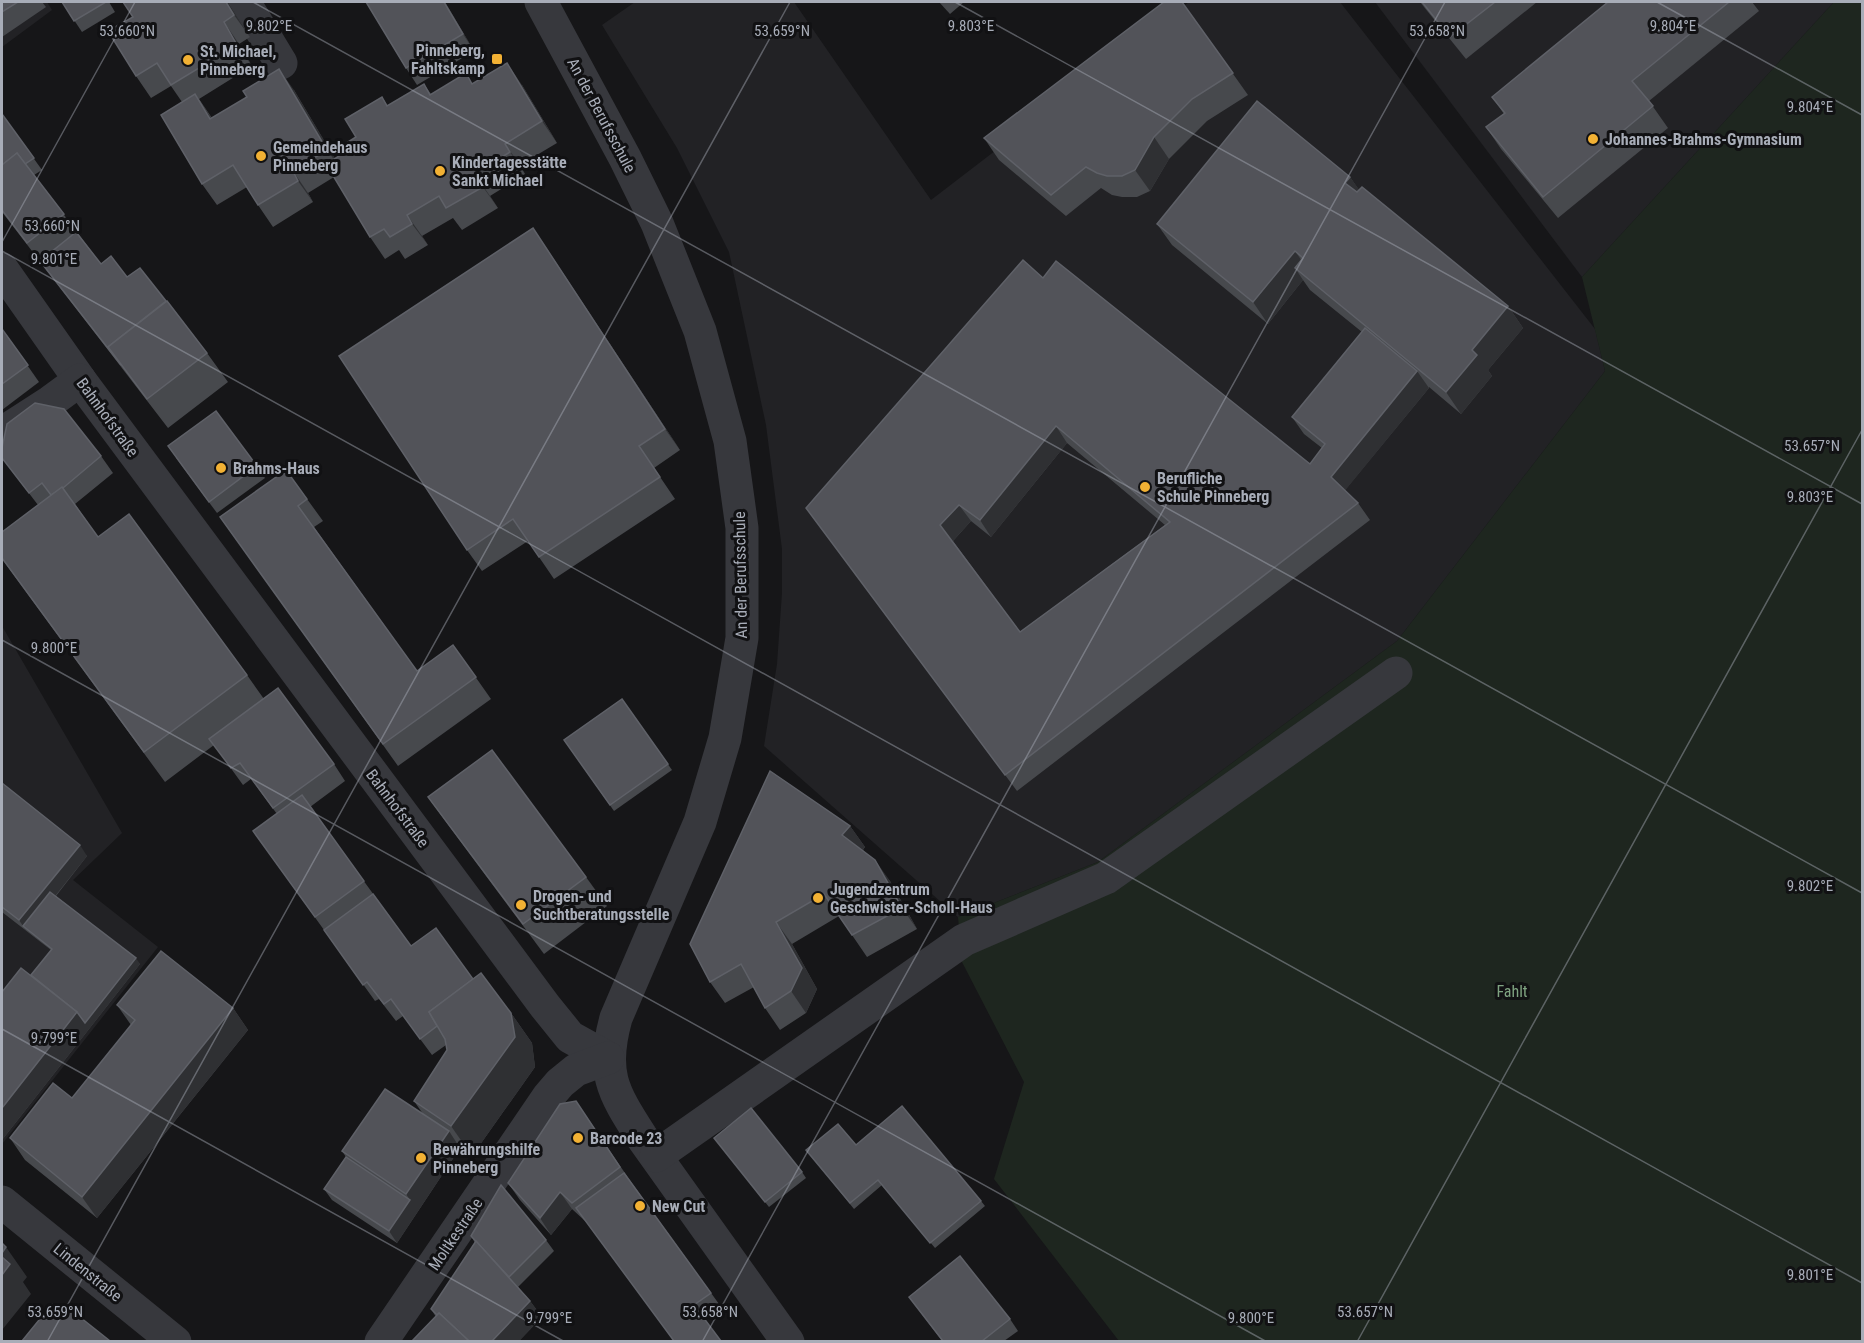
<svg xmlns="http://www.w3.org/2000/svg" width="1864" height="1343" viewBox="0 0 1864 1343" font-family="'Roboto Condensed',sans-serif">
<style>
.built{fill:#222225}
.green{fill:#1e261f}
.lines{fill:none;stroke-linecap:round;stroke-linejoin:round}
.minor{stroke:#37383d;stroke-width:33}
.wall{fill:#47494d;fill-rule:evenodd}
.shaded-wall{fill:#2f3033}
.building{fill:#525359;stroke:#5f6168;stroke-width:1.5;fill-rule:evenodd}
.ticks{fill:none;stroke:#a8adb8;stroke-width:1.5;stroke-opacity:0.45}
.poi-dot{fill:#f2b134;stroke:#111113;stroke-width:2}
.labels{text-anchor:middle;stroke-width:6;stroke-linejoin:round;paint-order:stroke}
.poi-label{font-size:16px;font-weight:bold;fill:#a8adb8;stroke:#111113;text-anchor:start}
.street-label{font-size:16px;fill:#a8adb8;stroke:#111113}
.park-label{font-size:16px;fill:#7fa381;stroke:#111113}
.ticks-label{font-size:15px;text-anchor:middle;fill:#a8adb8;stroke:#111113;stroke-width:6;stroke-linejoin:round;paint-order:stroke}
</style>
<rect width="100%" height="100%" fill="#161618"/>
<g class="built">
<polygon points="2,2 47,2 52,10 2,47"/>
<polygon points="635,2 794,2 931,200 1189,2 1340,2 1595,329 1605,371 1397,641 1098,862 958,917 764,746 777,664 782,593 782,549 766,425 729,252 677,148 602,25"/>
<polygon points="1375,2 1834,2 1582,277"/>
<polygon points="2,626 122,833 73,880 158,947 2,1144"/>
</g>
<polygon class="green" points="1834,2 1862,2 1862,1341 1119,1341 994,1179 1024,1082 962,962 958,917 1098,862 1397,641 1605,371 1582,277"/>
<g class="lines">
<g class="minor">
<polyline points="244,2 281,63"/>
<path d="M 541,2 L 625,158 L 657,223 L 700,331 L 730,441 L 742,528 L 742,638 L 725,738 L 700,822 L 616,1018 C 601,1072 612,1091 641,1136 L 788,1342"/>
<polyline points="2,269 80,380 545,1006 570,1037 608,1058"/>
<polyline points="2,433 50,402 80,380"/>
<polyline points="656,1156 964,940 1106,878 1396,673"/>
<polyline points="2,1202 175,1342"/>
<polyline points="381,1342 548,1097 560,1083 576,1070 608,1058"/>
</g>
</g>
<g class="wall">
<polygon points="2,2 42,2 46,7 2,37"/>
<polygon points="62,2 109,2 115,12 82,32"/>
<polygon points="123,2 228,2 250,37 239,44 252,66 199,99 212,118 294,90 335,159 344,153 356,137 382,97 388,106 424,84 431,94 473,84 522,85 557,143 520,165 525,174 490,196 498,208 462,230 453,218 422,236 428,245 405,259 399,250 385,259 370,237 334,177 308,193 313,202 273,227 258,205 247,187 217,205 202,184 182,102 171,86 151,98 136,76 133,17"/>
<polygon points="445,2 474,51 417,85 406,68"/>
<polygon points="939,2 964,2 950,14"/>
<polygon points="1182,2 1248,95 1207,121 1169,159 1150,191 1137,197 1122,197 1112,195 1101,188 1066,216 999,160 984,138"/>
<polygon points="1420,2 1537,2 1466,59"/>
<polygon points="1608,2 1752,2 1759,11 1649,101 1668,128 1558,218 1501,149 1486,127 1504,114 1492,97"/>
<polygon points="2,114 42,170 34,175 101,264 127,277 207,353 228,382 168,428 2,212"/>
<path d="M 1350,177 L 1359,190 L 1508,306 L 1523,328 L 1488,370 L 1492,376 L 1461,414 L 1429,387 L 1429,388 L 1345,490 L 1358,503 L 1370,520 L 1017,791 L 806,508 L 1043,278 L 1310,464 L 1322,448 L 1304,434 L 1292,417 L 1362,332 L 1310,290 L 1303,280 L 1268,324 L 1172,245 L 1157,224 ZM 1067,443 L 1165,525 L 1020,632 L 953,541 L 971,521 L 991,537 Z"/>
<polygon points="533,228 680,450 654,468 675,499 554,579 528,541 482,571 467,550"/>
<polygon points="2,329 39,382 2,410"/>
<polygon points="101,456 113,473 75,504 98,537 247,675 264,699 334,764 345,781 310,807 411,946 473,979 511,1013 532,1043 535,1067 472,1156 460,1148 397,1243 332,1200 324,1189 346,1157 342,1151 423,1114 414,1101 447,1050 446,1045 432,1055 403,1016 396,1021 379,999 375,1001 253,831 277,814 251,779 243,785 214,745 165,782 2,559 2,532 38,505 2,458"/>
<polygon points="176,458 257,466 265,478 217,513"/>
<polygon points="286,470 323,521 314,527 417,671 453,645 491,699 398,766 220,517"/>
<polygon points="622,699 672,770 614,811 564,740"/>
<polygon points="2,783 87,856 56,896 140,964 2,1140 31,975 51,950 2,912"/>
<polygon points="428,797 586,877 607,906 544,954 449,826"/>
<polygon points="850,826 865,847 863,850 890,881 917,929 867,957 839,916 792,944 817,989 806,1013 780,1030 765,1008 754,987 725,1003 710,982"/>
<polygon points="117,1005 233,1008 248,1030 97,1218 25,1160 10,1138 72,1098 131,1025"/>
<polygon points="576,1101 629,1179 719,1304 702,1316 584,1220 572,1209 551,1235 520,1200 508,1183"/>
<polygon points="714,1138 802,1172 806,1178 769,1207"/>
<polygon points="856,1145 981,1201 985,1206 935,1248 882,1185 854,1209 806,1150"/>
<polygon points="471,1236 546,1240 554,1251 518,1287 530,1301 542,1317 519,1341 412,1341 436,1317 431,1309 475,1243"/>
<polygon points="909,1297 1010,1319 1018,1331 1004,1341 942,1341"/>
</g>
<g class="shaded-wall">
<polygon points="226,2 228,2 250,37 234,15"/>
<polygon points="444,2 445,2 474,51 463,34"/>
<polygon points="224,22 239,44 252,66 237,45"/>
<polygon points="507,63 522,85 557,143 542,121"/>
<polygon points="279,69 294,90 343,172 327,150"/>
<polygon points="195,94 210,116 225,141 210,119"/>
<polygon points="1154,137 1169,159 1150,191 1135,170"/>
<polygon points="505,144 520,165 525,174 510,152"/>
<polygon points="293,171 308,193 313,202 298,181"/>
<polygon points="475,174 490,196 498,208 483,187"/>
<polygon points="1350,177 1365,198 1345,183"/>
<polygon points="407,215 422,236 428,245 412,224"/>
<polygon points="533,228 548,250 680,450 665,429"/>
<polygon points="1295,251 1310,273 1295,268 1303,280 1268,324 1253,302"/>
<polygon points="1508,306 1523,328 1488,370 1492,376 1461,414 1446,392 1472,350"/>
<polygon points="1417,371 1429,388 1343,493 1331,477"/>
<polygon points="1056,426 1067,443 991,537 980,520"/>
<polygon points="959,505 971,521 952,542 940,525"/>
<polygon points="850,826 865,847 857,856 842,835"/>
<polygon points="80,845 87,856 28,930 23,926 19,920"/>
<polygon points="875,860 890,881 917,929 902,908"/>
<polygon points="776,922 792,944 817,989 806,1013 791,991"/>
<polygon points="136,958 140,964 2,1140 2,1108 77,1012"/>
<polygon points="233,1008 248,1030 97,1218 82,1197"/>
<polygon points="511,1013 532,1043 535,1067 472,1156 451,1126"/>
<polygon points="449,1131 460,1148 397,1243 389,1231 410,1200 406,1194"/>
<polygon points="560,1192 572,1209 551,1235 540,1218"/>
<polygon points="6,1247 27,1277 23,1282 31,1294 2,1330 2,1253"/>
<polygon points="530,1301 542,1317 519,1341 492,1341"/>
</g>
<g class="building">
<polygon points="2,2 18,2 2,12"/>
<polygon points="62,2 106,2 74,21"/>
<polygon points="123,2 226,2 234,15 224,22 237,45 171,85 157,63 136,76 108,31 133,17"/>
<polygon points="366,2 444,2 463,34 406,68"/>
<polygon points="1164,2 1182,2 1233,73 1192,99 1154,137 1135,170 1122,176 1107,176 1097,173 1086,167 1051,195 984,138"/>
<polygon points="1422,2 1495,2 1450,37"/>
<polygon points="1608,2 1729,2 1632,81 1653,106 1543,197 1486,127 1505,113 1492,97"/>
<polygon points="507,63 542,121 505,144 510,152 475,174 483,187 446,208 439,196 407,215 412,224 390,237 384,229 370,237 326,164 344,153 340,147 356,137 345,119 382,97 387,106 424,84 430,95 466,73 472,84"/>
<polygon points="279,69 327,150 293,171 298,181 258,205 233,165 202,184 161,115 195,94 210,119 247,97 243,91"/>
<polygon points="1257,101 1350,177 1345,183 1357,192 1362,187 1508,306 1472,350 1477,355 1446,392 1295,268 1303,258 1295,251 1253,302 1157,224"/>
<polygon points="2,114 34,158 25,164 17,153 2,165"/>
<polygon points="17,153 64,214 27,243 2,210 2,165"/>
<polygon points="533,228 665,429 639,446 660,477 539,557 513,519 467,550 339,356"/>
<polygon points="76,232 101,264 111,256 127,277 140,268 166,301 108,347 121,365 40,261"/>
<path d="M 1023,260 L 1043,278 L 1056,261 L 1310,464 L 1325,444 L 1292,417 L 1365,328 L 1417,371 L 1331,477 L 1358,503 L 1005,775 L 806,508 ZM 1056,426 L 1170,522 L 1020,632 L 940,525 L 959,505 L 980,520 Z"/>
<polygon points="167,301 207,353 147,399 108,347"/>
<polygon points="2,329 28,365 2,384"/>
<polygon points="35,403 64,409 101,456 63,488 51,495 42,483 29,493 2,458 2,448 7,424"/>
<polygon points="216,411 257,466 209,502 168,446"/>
<polygon points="286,470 307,499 298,506 417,671 453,645 476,677 383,744 220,517"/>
<polygon points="62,487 98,537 129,514 247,675 144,752 2,558 2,532"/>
<polygon points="278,688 334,764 273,808 240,763 231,768 209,739"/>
<polygon points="622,699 668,764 610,805 564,740"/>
<polygon points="492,750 586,877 523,924 428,797"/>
<polygon points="770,771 850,826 842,835 875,860 902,908 852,935 824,894 776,922 802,968 791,991 765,1008 741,964 710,982 690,944"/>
<polygon points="2,783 80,845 19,920 2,907"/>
<polygon points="302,795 364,881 315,917 253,831"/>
<polygon points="50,892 136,958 85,1023 77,1012 31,975 52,949 23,926"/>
<polygon points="373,894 411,946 436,928 473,979 429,1012 437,1026 420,1039 391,999 384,1004 367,982 363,985 324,930"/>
<polygon points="161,951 233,1008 82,1197 10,1138 53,1083 72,1098 135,1020 117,1005"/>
<polygon points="21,968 77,1012 2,1108 2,992"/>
<polygon points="481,973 511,1013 515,1037 451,1126 414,1101 447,1050 445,1039 429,1012"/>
<polygon points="385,1089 449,1131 406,1194 342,1151"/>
<polygon points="576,1101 620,1167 572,1203 560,1192 540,1218 508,1183 560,1104"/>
<polygon points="902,1106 981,1201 930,1243 878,1180 850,1203 806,1150 838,1124 856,1145"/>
<polygon points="751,1108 802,1172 765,1202 714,1138"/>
<polygon points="346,1157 410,1200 389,1231 324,1189"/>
<polygon points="624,1173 711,1293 694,1305 721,1341 674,1341 576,1208"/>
<polygon points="501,1185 546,1240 509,1277 471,1236"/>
<polygon points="476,1241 530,1301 492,1341 469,1341 439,1313 437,1315 431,1309"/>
<polygon points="2,1243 6,1247 2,1253"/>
<polygon points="960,1256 1010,1319 982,1341 943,1341 909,1297"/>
<polygon points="2,1257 10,1264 2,1275"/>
<polygon points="52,1304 66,1316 71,1310 110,1341 22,1341"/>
<polygon points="439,1313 469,1341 412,1341"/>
</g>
<path class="ticks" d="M 253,2 L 1862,893M 955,2 L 1862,504M 1657,2 L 1862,115M 2,242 L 135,2M 2,251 L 1862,1283M 2,640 L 1267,1342M 2,1029 L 565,1342M 47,1342 L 790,2M 702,1342 L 1445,2M 1357,1342 L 1862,430"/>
<g class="poi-dot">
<rect x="491" y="53" width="12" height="12" rx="3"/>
<circle cx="188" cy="60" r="6"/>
<circle cx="1593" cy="139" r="6"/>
<circle cx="261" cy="156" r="6"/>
<circle cx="440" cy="171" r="6"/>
<circle cx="221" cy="468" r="6"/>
<circle cx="1145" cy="487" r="6"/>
<circle cx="818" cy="898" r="6"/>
<circle cx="521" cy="905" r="6"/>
<circle cx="578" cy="1138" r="6"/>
<circle cx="421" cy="1158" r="6"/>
<circle cx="640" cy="1206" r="6"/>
</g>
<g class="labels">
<g class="poi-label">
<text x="485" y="56" text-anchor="end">Pinneberg,<tspan x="485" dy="18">Fahltskamp</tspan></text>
<text x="200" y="57">St. Michael,<tspan x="200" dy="18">Pinneberg</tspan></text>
<text x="1605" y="145">Johannes-Brahms-Gymnasium</text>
<text x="273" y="153">Gemeindehaus<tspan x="273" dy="18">Pinneberg</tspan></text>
<text x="452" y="168">Kindertagesstätte<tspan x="452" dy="18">Sankt Michael</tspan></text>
<text x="233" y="474">Brahms-Haus</text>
<text x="1157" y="484">Berufliche<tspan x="1157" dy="18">Schule Pinneberg</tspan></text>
<text x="830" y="895">Jugendzentrum<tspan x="830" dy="18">Geschwister-Scholl-Haus</tspan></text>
<text x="533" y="902">Drogen- und<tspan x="533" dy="18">Suchtberatungsstelle</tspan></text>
<text x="590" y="1144">Barcode 23</text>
<text x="433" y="1155">Bewährungshilfe<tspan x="433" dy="18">Pinneberg</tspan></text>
<text x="652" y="1212">New Cut</text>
</g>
<g class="street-label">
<text transform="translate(602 115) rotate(62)" y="6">An der Berufsschule</text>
<text transform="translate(108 417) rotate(54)" y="6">Bahnhofstraße</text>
<text transform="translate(740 575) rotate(-91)" y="6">An der Berufsschule</text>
<text transform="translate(398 808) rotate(53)" y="6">Bahnhofstraße</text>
<text transform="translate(455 1234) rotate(-56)" y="6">Moltkestraße</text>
<text transform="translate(88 1272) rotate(39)" y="6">Lindenstraße</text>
</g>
<g class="park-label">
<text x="1512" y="997">Fahlt</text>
</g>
</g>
<g class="ticks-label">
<text x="269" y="31">9.802°E</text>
<text x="971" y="31">9.803°E</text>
<text x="1673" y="31">9.804°E</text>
<text x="127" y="36">53.660°N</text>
<text x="782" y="36">53.659°N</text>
<text x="1437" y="36">53.658°N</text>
<text x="1810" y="112">9.804°E</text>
<text x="52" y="231">53.660°N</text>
<text x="54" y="264">9.801°E</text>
<text x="1812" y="451">53.657°N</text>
<text x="1810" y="502">9.803°E</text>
<text x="54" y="653">9.800°E</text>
<text x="1810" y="891">9.802°E</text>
<text x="54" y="1043">9.799°E</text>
<text x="1810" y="1280">9.801°E</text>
<text x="55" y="1317">53.659°N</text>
<text x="710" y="1317">53.658°N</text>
<text x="1365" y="1317">53.657°N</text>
<text x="549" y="1323">9.799°E</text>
<text x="1251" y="1323">9.800°E</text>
</g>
<rect width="1864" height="1343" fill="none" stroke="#a8adb8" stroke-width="6"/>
</svg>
